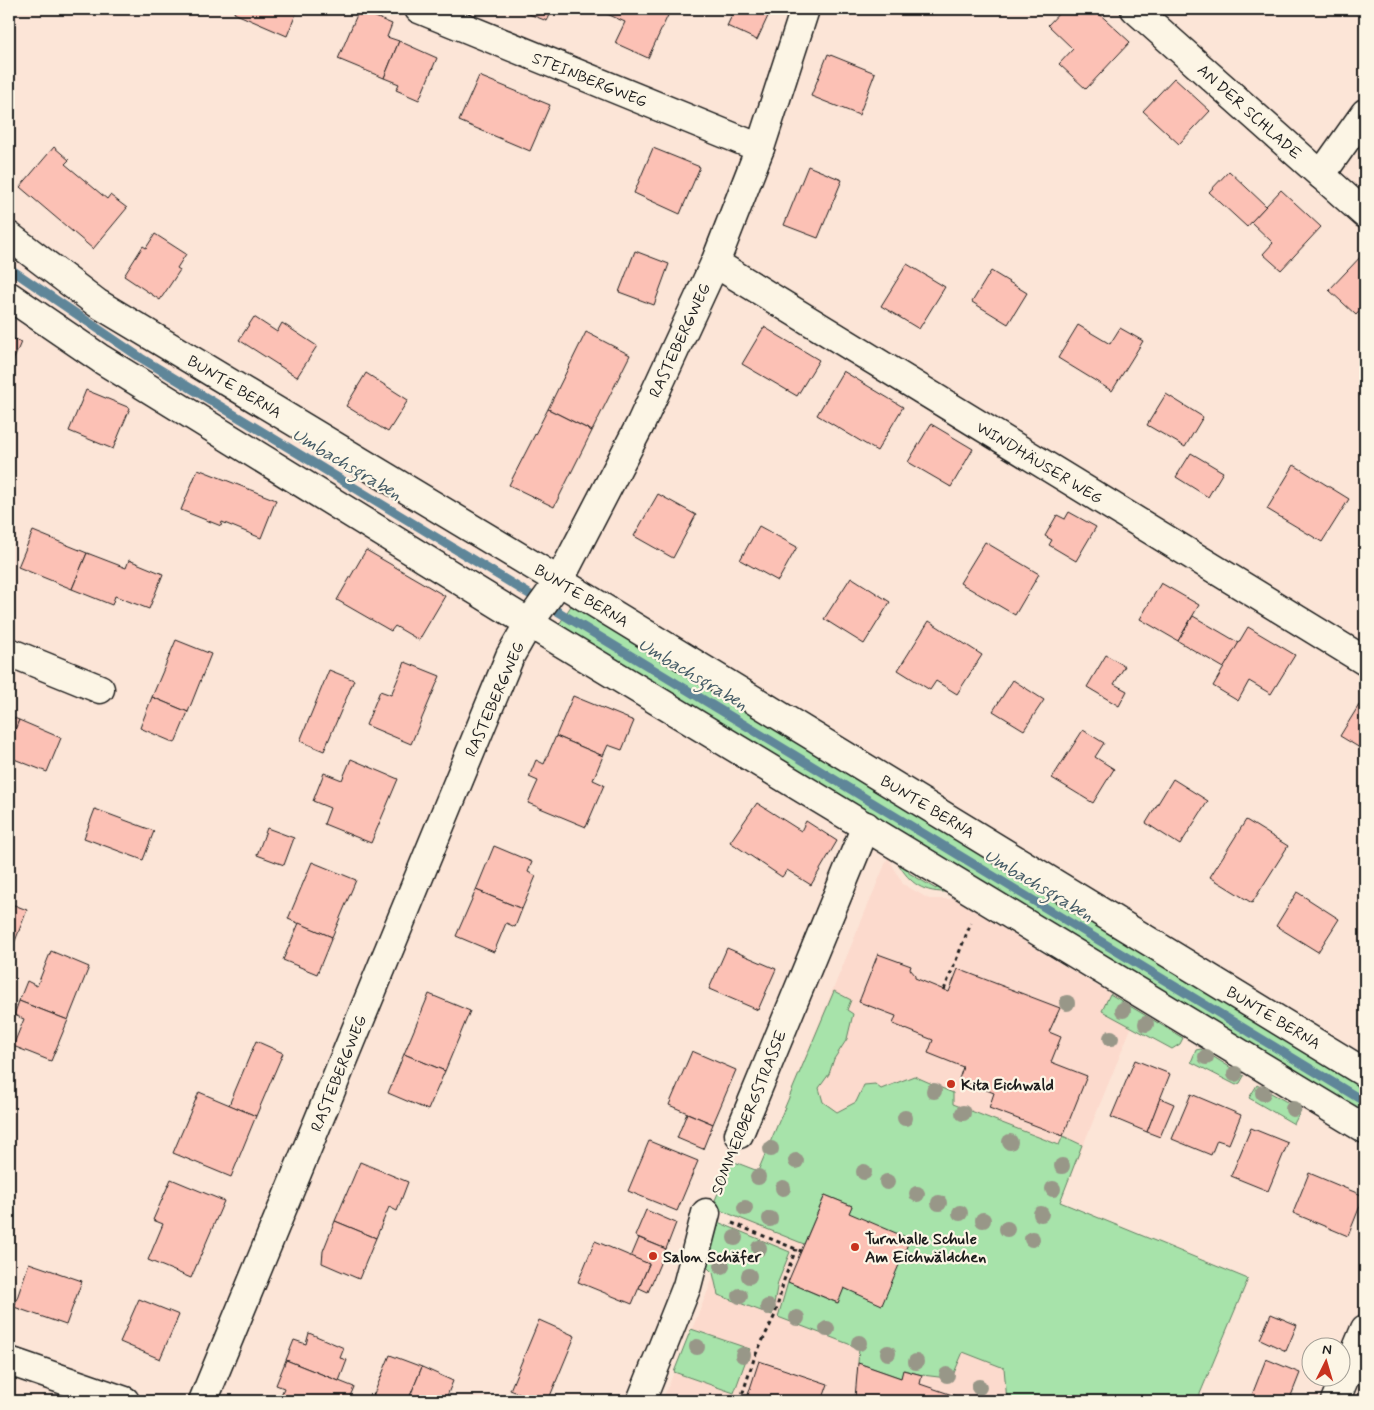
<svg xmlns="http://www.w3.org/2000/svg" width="1374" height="1410" viewBox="0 0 1374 1410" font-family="Mynerve,sans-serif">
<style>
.built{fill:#fcdacd}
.green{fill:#a7e3aa;stroke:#628063}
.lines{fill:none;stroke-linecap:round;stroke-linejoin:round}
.stream{stroke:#5f8699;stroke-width:9}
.building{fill:#fcc1b5;stroke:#1c1c1c}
.minor-casing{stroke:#1c1c1c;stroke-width:31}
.path{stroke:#1c1c1c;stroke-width:3;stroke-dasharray:4 4;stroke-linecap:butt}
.minor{stroke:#fcf5e5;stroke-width:28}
.tree{fill:#989788}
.poi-dot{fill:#c8321e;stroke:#fcf5e5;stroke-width:2}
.labels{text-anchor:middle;stroke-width:4.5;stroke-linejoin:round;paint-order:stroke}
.street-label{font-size:16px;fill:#1c1c1c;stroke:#fcf5e5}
.poi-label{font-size:16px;font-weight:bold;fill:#1c1c1c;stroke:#fcf5e5;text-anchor:start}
.water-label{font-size:18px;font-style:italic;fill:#435a65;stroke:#fcf5e5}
</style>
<rect width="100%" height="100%" fill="#fce5d7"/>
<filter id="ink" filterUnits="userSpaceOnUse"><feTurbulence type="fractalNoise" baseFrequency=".02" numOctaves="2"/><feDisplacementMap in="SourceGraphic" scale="10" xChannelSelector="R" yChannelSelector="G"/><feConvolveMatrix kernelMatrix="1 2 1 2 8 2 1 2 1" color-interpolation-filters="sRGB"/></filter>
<g filter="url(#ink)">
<polygon class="built" points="888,857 903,884 929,899 955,899 1138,1011 1060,1202 1248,1279 1197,1401 662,1401"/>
<g class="green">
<polygon points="571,606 575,607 1365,1086 1365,1122 558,626"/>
<path d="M 896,860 L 907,865 L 909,873 L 936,889 L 938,885 L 947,890 L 945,892 C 920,892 908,881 896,860 Z"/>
<polygon points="834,991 851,1000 847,1010 853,1014 847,1039 834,1059 829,1074 819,1088 823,1102 837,1112 856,1102 864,1085 875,1084 881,1089 914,1076 953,1093 953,1104 1059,1145 1063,1136 1082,1145 1060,1202 1248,1279 1197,1401 1007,1401 1004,1368 963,1352 954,1373 947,1378 922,1375 904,1370 901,1378 858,1363 859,1348 778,1317 788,1282 837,1303 844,1288 882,1304 849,1213 852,1206 825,1195 804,1244 712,1207 732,1161 758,1171"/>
<polygon points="1110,994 1183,1038 1180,1044 1172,1049 1102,1011"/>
<polygon points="1201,1049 1244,1076 1240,1083 1236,1085 1191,1062 1196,1050"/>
<polygon points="1257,1085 1301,1110 1294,1124 1249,1098"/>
<polygon points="708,1218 790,1252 778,1282 772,1315 718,1295 713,1273 705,1265"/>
<polygon points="691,1329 750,1349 734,1393 674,1372"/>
</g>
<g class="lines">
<polyline class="stream" points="9,268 141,358 1365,1102"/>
</g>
<g class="building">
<polygon points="235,9 298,9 287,36 234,13"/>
<polygon points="516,9 553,9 547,21"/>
<polygon points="607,9 671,9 648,58 615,43 625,22 605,13"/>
<polygon points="735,9 759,9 769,14 757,40 727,26"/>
<polygon points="1063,9 1094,9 1130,42 1086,89 1059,64 1073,49 1048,25"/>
<polygon points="359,10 392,24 387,37 399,41 384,78 338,59"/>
<polygon points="399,41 437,58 419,100 396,90 399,84 384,78"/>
<polygon points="828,54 875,73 859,115 811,96"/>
<polygon points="479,76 550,105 530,151 459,121"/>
<polygon points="1174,78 1210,111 1179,144 1143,111"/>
<polygon points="54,147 69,160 65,164 107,199 110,195 127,208 93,249 20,187"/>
<polygon points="653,148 700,167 680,214 634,193"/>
<polygon points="808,166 842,180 818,238 784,225"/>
<polygon points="1229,171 1266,206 1247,227 1209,192"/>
<polygon points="1281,190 1321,227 1281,270 1263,254 1273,243 1251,222"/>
<polygon points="155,234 186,254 177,268 180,270 160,300 124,276 143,246 146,248"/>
<polygon points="635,251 669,264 654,305 619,292"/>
<polygon points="1365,252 1365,305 1356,315 1329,290"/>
<polygon points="907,264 945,287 919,329 881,306"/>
<polygon points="991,271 1027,293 1008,324 972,302"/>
<polygon points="254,317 277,332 282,323 317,346 297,377 239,340"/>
<polygon points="1078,325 1110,344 1120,328 1143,341 1112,391 1058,358"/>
<polygon points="764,327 819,360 797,396 742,364"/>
<polygon points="586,332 630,355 592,431 548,409"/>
<polygon points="9,337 21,342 9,371"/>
<polygon points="843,371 903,407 877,451 817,415"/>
<polygon points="366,373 408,400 388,432 346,406"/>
<polygon points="86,390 130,408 113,449 69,431"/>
<polygon points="1166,394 1203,417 1185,447 1147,425"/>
<polygon points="548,409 592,431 554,507 509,485"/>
<polygon points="931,424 973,449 951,487 908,462"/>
<polygon points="1191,453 1223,472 1208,497 1176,477"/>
<polygon points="1294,465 1349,499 1322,542 1267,509"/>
<polygon points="198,469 276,500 261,538 222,522 221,526 181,510"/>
<polygon points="658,494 696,515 673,558 634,536"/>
<polygon points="1069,512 1096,527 1076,561 1049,545 1052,540 1045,536 1057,515 1065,519"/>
<polygon points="759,526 797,547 778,581 740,560"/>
<polygon points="33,531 87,553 72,589 18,567"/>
<polygon points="985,542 1039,574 1015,615 960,583"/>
<polygon points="366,550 445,596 419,640 395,626 391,631 337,600"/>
<polygon points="87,553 126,568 129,560 163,574 149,609 115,596 112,605 72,589"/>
<polygon points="851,577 890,602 864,644 824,619"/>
<polygon points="1161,583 1199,605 1178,641 1140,619"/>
<polygon points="1193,616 1239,643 1224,668 1178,641"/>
<polygon points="929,621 982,655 957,694 936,681 930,690 898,670"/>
<polygon points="1248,627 1295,655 1271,694 1249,681 1238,701 1213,686"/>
<polygon points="176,640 211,654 188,712 152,697"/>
<polygon points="1106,655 1125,666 1114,684 1127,691 1119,706 1087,687"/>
<polygon points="405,662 440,676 411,744 366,725 380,691 391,695"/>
<polygon points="329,670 354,680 324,751 300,741"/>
<polygon points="1013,680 1044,700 1024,730 993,711"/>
<polygon points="573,696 634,721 622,750 608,745 603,756 556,736"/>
<polygon points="152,697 188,712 175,743 140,728"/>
<polygon points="1359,705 1365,709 1365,751 1340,736"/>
<polygon points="9,716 19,720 9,745"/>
<polygon points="19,720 61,738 47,772 9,757 9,745"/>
<polygon points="1083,730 1104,743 1095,757 1114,769 1093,803 1052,778"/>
<polygon points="556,736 603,756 593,780 604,785 586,827 528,803 538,781 529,777 536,760 544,764"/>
<polygon points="351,759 398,779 371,843 324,824 330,808 313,801 324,773 342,780"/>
<polygon points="1173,779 1208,801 1180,845 1146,823"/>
<polygon points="757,803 801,831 806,821 837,841 811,885 787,870 782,877 730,842"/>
<polygon points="95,809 154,831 143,860 84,838"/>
<polygon points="1246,820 1288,846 1252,903 1210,877"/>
<polygon points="267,828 294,838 284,865 257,855"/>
<polygon points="494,846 532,862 528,872 536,876 522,909 476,890"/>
<polygon points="312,862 356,880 332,937 288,919"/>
<polygon points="476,890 522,909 515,927 506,923 494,952 456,936"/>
<polygon points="1297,892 1339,919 1318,952 1276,926"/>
<polygon points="9,903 27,910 12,949 9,948"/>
<polygon points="299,923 332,937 317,974 283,960"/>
<polygon points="727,948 776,969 758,1010 709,989"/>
<polygon points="51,951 89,967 68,1020 19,1001 27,981 37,986"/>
<polygon points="878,954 911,966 910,969 915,975 915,978 949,992 958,969 1060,1008 1049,1032 1061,1037 1051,1062 1087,1076 1063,1136 989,1108 994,1093 959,1079 963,1067 928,1053 933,1040 893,1024 896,1016 859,1002"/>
<polygon points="429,994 470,1011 445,1071 404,1054"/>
<polygon points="19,1001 68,1020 51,1061 13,1046 24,1019 14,1015"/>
<polygon points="256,1041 283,1053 256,1116 229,1105"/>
<polygon points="692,1051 736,1070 713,1124 669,1105"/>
<polygon points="404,1054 445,1071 428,1110 388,1093"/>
<polygon points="1135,1060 1170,1074 1147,1132 1111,1117"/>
<polygon points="199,1092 256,1116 231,1177 173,1153"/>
<polygon points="1191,1094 1241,1115 1229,1144 1217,1140 1211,1155 1172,1139"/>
<polygon points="1160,1098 1174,1104 1160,1137 1147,1132"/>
<polygon points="687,1113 713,1124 703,1149 677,1138"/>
<polygon points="1251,1128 1288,1143 1268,1191 1231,1176"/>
<polygon points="649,1141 698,1161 677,1211 628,1191"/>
<polygon points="360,1162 408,1182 397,1211 389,1207 376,1238 335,1221"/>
<polygon points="1309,1173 1364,1196 1348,1236 1293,1213"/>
<polygon points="171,1179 224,1201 191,1278 148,1260 163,1224 153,1220"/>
<polygon points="825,1195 852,1206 849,1213 910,1239 882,1305 844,1288 838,1303 788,1282"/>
<polygon points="646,1210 676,1223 666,1249 635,1236"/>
<polygon points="335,1221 376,1238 359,1279 322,1263 323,1251"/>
<polygon points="639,1238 666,1249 648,1292 639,1288 649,1264 631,1257"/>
<polygon points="595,1241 649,1264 632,1304 578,1282"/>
<polygon points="29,1263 82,1281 66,1325 14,1307"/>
<polygon points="139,1299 179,1315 160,1359 120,1342"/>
<polygon points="1271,1314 1297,1325 1286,1351 1260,1339"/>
<polygon points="539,1320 575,1336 548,1401 538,1401 510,1390"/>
<polygon points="309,1333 344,1348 340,1358 347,1360 339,1381 286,1360 294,1340 306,1344"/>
<polygon points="390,1355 422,1367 408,1401 371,1401"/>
<polygon points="1266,1359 1300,1373 1289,1401 1254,1401 1250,1400"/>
<polygon points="286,1360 354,1387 348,1401 279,1400 284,1388 276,1385"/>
<polygon points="759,1361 828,1384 822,1401 757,1401 747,1398"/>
<polygon points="858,1363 901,1378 903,1370 922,1375 920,1384 961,1398 960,1401 864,1401 855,1398"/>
<polygon points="422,1367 453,1381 445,1401 408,1401"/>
</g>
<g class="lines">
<defs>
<g id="minor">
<polyline points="419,9 760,148"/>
<polyline points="1135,9 1365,214"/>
<polyline points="1321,175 1365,113"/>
<polyline points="9,236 97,303 559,581 1365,1073"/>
<polyline points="715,263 1365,661"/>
<polyline points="9,296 101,359 529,623 1365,1129"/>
<polyline points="9,652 100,689"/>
<polyline points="739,1134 866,826"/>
<polyline points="9,1361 125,1401"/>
<polyline points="203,1401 510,656 529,623 559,581 641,423 715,263 760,148 805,9"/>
<polyline points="641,1401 687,1286 706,1213"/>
<polyline points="1335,1401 1365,1329"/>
</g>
</defs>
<use href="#minor" class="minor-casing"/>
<g class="path">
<polyline points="944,990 971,923"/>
<polyline points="717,1187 728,1160"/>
<polyline points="732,1223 801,1251"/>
<polyline points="740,1401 755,1356 775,1315 784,1280 796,1249"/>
</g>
<use href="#minor" class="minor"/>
</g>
<g class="tree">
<circle cx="1067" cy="1003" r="8"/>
<circle cx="1123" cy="1010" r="8"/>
<circle cx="1146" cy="1024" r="8"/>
<circle cx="1111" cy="1038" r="8"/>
<circle cx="1206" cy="1057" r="8"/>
<circle cx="1235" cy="1074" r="8"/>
<circle cx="934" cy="1091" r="8"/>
<circle cx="1263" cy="1093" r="8"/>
<circle cx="1293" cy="1109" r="8"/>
<circle cx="963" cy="1113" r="8"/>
<circle cx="905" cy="1118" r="8"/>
<circle cx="1010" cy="1142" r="8"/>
<circle cx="771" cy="1149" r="8"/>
<circle cx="796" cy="1161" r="8"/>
<circle cx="1062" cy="1166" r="8"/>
<circle cx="864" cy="1172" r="8"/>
<circle cx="758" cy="1177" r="8"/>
<circle cx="887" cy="1182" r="8"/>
<circle cx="783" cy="1188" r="8"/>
<circle cx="1053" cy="1189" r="8"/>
<circle cx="917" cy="1194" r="8"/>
<circle cx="939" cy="1203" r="8"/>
<circle cx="745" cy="1208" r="8"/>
<circle cx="960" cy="1213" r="8"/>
<circle cx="1041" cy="1214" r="8"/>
<circle cx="770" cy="1219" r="8"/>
<circle cx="983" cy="1220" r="8"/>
<circle cx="1007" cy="1229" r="8"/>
<circle cx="735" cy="1238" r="8"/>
<circle cx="1032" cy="1239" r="8"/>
<circle cx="759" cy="1248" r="8"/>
<circle cx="722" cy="1266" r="8"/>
<circle cx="749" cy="1276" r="8"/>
<circle cx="740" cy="1296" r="8"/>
<circle cx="768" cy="1307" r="8"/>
<circle cx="797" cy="1318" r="8"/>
<circle cx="827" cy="1329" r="8"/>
<circle cx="859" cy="1343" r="8"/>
<circle cx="697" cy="1347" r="8"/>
<circle cx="888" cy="1353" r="8"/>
<circle cx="743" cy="1355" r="8"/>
<circle cx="916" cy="1362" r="8"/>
<circle cx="947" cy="1375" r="8"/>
<circle cx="979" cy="1387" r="8"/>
</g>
</g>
<g class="poi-dot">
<circle cx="951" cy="1084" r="5"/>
<circle cx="855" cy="1247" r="5"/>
<circle cx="653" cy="1256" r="5"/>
</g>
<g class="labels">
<g class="street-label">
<text transform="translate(590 79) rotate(22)" y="6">STEINBERGWEG</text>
<text transform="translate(1250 111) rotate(42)" y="6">AN DER SCHLADE</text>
<text transform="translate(679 340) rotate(-65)" y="6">RASTEBERGWEG</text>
<text transform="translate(235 386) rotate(31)" y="6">BUNTE BERNA</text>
<text transform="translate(1040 462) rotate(31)" y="6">WINDHÄUSER WEG</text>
<text transform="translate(582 595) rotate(31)" y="6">BUNTE BERNA</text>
<text transform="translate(494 699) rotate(-66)" y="6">RASTEBERGWEG</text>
<text transform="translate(928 806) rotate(31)" y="6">BUNTE BERNA</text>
<text transform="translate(1274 1017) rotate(31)" y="6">BUNTE BERNA</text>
<text transform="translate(338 1073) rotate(-68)" y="6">RASTEBERGWEG</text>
<text transform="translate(748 1112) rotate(-68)" y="6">SOMMERBERGSTRASSE</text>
</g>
<g class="poi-label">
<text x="961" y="1090">Kita Eichwald</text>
<text x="865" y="1244">Turnhalle Schule<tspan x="865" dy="18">Am Eichwäldchen</tspan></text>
<text x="663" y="1262">Salon Schäfer</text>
</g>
<g class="water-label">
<text transform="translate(347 464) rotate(31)" y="6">Umbachsgraben</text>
<text transform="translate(693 674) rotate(31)" y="6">Umbachsgraben</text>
<text transform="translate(1039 885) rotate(31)" y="6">Umbachsgraben</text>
</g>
</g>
<rect width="1374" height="1410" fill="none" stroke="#fcf5e5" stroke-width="30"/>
<rect x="15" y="15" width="1344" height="1380" fill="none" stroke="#1c1c1c" stroke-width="2" filter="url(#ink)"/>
<g transform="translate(1326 1362) rotate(5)"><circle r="24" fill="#fcf5e5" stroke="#a29e95"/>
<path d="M0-4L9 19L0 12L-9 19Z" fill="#c8321e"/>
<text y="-8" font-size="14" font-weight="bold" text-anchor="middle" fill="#1c1c1c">N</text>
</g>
</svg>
